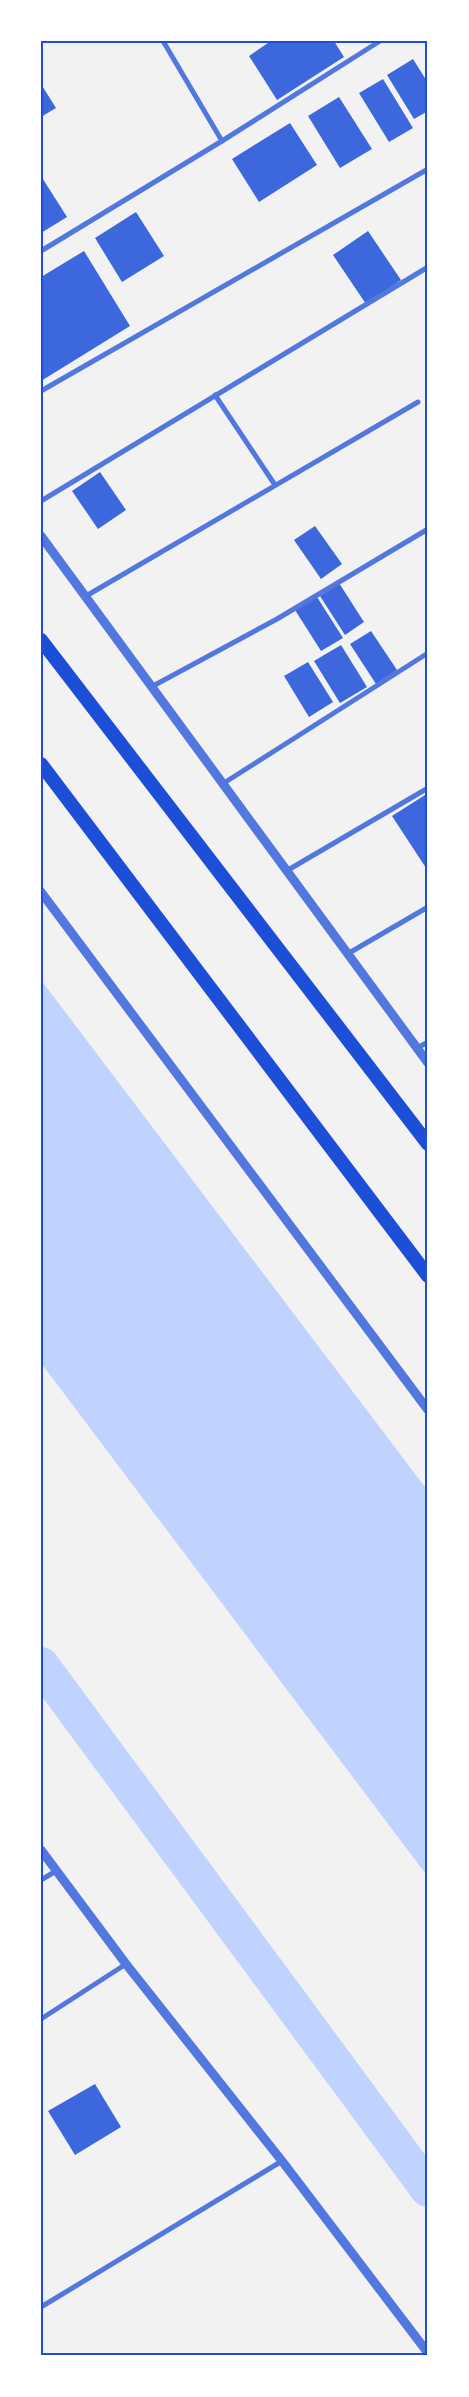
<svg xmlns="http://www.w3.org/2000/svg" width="469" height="2397" viewBox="0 0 469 2397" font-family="'Fira Sans Condensed',sans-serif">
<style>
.water{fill:#bfd3fe}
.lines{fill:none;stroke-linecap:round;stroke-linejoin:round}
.canal{stroke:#bfd3fe;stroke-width:36}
.building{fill:#3d67dc}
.minor{stroke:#5277de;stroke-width:5}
.tertiary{stroke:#5277de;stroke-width:9}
.trunk{stroke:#1d4ed8;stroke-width:14}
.neatline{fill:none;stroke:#1d4ed8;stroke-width:2}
</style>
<rect width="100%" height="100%" fill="#f2f2f2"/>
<polygon class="water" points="41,980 428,1491 428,1877 41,1363"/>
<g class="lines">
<polyline class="canal" points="41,1665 428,2189"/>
</g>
<g class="building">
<polygon points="271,41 334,41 344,57 277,100 249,56"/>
<polygon points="413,59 428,83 428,111 414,119 387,75"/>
<polygon points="383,79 413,128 389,142 359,93"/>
<polygon points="41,84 56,108 41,117"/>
<polygon points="339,97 372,149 340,168 308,116"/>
<polygon points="290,123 317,165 259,202 232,159"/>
<polygon points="41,176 67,217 41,233"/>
<polygon points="136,212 164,256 122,282 95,238"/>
<polygon points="368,231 401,280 366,304 333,255"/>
<polygon points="84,251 130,326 41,381 41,277"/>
<polygon points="100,472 126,510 98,529 72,491"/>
<polygon points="315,526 342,564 321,579 294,540"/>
<polygon points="339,583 364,622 345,635 320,596"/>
<polygon points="317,597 343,638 321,651 295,610"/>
<polygon points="371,631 397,670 376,684 350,644"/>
<polygon points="341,645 367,687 340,703 314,661"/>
<polygon points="308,662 333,702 309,717 284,676"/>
<polygon points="425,795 428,799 428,871 392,816"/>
<polygon points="95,2084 121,2127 75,2155 48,2111"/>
</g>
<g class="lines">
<g class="minor">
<polyline points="163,41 222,141"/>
<polyline points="41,251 222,141 380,41"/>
<polyline points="41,391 428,169"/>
<polyline points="215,395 275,485"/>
<polyline points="41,501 428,267"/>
<polyline points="86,596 418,402"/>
<polyline points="153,686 277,619 428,529"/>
<polyline points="224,783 428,653"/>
<polyline points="288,870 428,788"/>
<polyline points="349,953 428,907"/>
<polyline points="417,1048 428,1042"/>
<polyline points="41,1880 56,1871"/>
<polyline points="41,2019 126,1964"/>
<polyline points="41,2307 282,2161"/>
</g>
<g class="tertiary">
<polyline points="41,536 428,1063"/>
<polyline points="41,892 428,1410"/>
<polyline points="41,1850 126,1964 282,2161 428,2353"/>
</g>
<g class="trunk">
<polyline points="41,640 428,1144"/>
<polyline points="41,764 428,1276"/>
</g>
</g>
<rect width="469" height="2397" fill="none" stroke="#ffffff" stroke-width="85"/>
<rect x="42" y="42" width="384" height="2312" class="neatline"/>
</svg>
